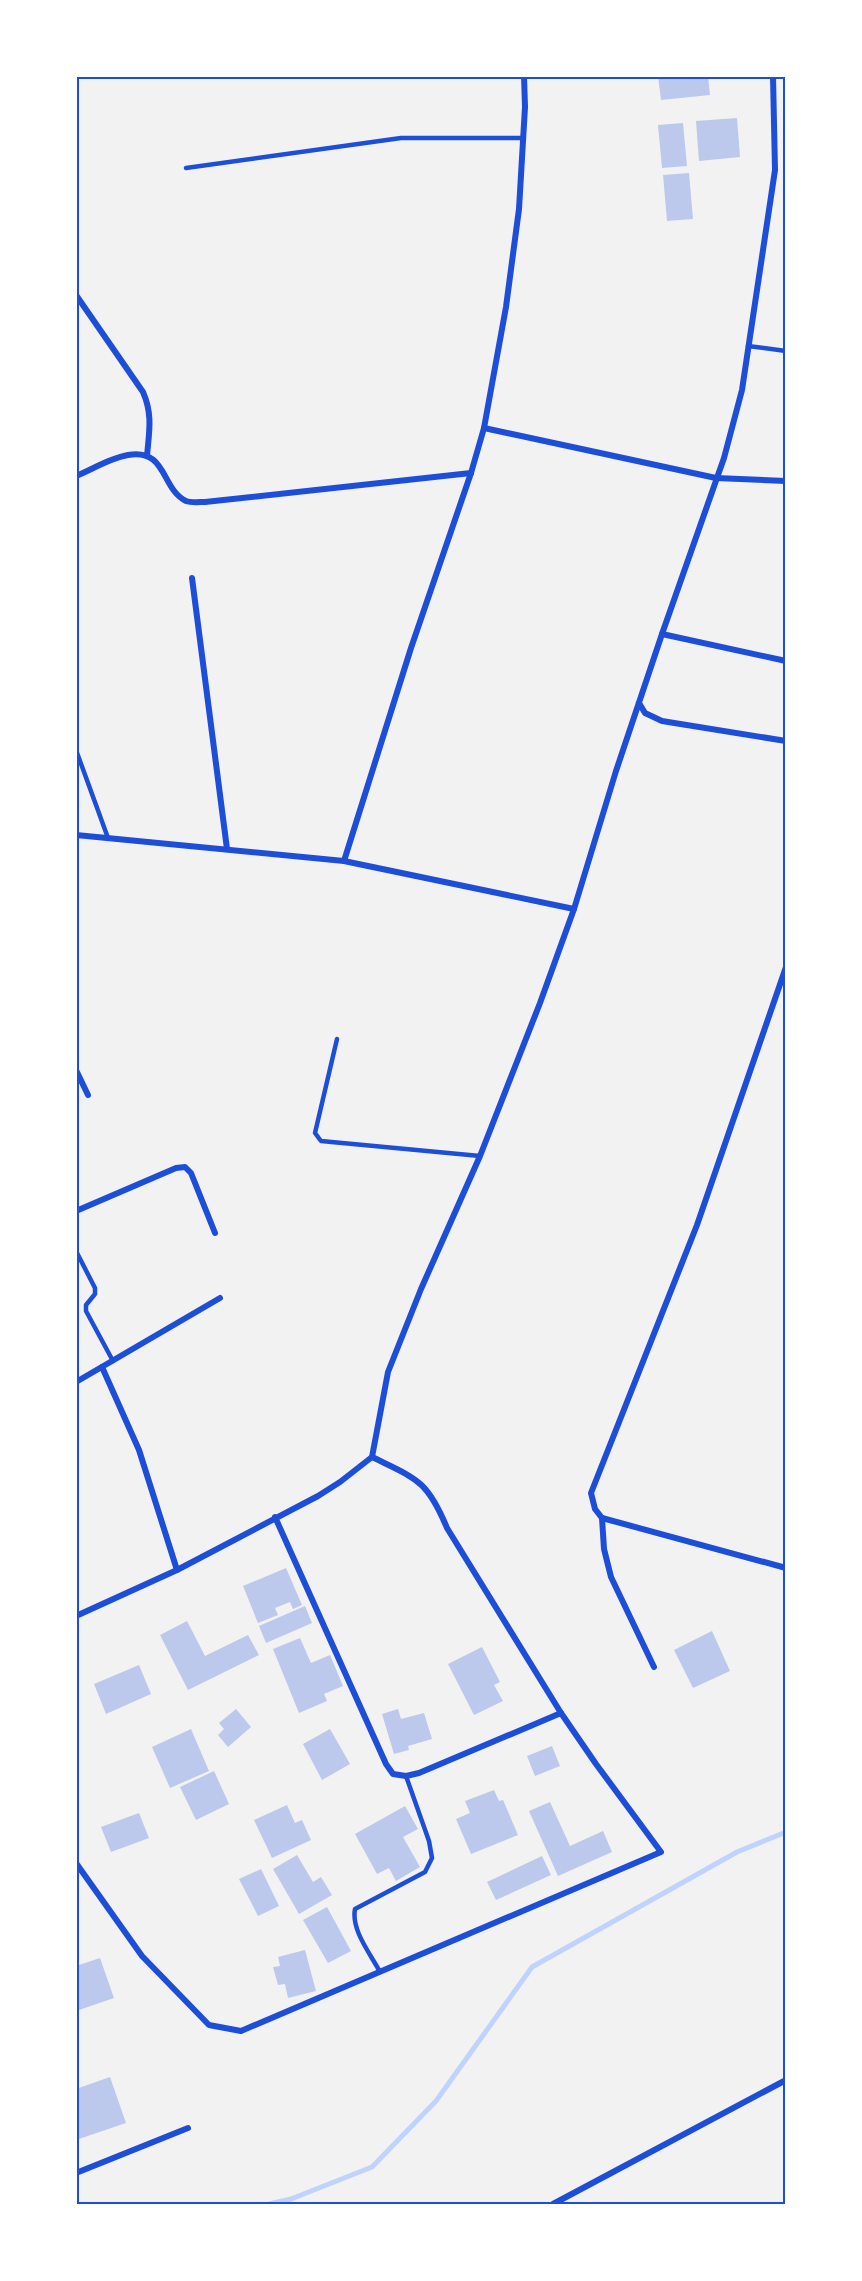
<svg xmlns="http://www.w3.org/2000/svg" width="862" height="2281" viewBox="0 0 862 2281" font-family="'Space Grotesk',sans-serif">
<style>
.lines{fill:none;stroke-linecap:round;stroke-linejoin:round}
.stream{stroke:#bfd3fe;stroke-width:5}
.building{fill:#bdc9ec}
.service{stroke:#1d4ed8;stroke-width:4.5}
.minor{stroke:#1d4ed8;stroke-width:6}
.neatline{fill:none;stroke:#1d4ed8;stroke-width:2}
</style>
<rect width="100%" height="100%" fill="#f2f2f2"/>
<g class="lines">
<polyline class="stream" points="269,2204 291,2199 372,2167 436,2101 532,1967 737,1852 786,1832"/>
</g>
<g class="building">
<polygon points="658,76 708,76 710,95 661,100"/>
<polygon points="737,118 740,157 699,161 696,121"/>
<polygon points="683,123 687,166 662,168 658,125"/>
<polygon points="689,173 693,219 667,221 663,175"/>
<polygon points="286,1568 302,1605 293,1609 290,1602 275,1608 278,1615 258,1623 243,1586"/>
<polygon points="305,1606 312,1623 266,1643 259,1626"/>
<polygon points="187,1621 205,1656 248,1635 259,1655 188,1690 160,1635"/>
<polygon points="712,1631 730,1671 693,1688 674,1650"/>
<polygon points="300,1638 311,1663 330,1655 343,1686 324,1694 327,1701 299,1713 273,1649"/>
<polygon points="482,1647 500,1682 494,1685 503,1701 474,1715 448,1664"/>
<polygon points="139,1665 151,1694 106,1714 94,1684"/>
<polygon points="236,1709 251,1727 228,1747 218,1735 224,1729 219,1723"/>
<polygon points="398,1709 401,1719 424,1713 432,1739 408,1746 409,1750 394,1754 382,1714"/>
<polygon points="191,1729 209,1771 170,1788 152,1747"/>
<polygon points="330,1729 350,1764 322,1780 303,1744"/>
<polygon points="552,1746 560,1766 535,1776 527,1756"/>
<polygon points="214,1771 229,1804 196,1820 180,1787"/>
<polygon points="494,1790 499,1801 503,1800 518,1835 471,1854 456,1819 470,1813 465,1801"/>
<polygon points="550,1802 570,1846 603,1831 612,1852 558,1876 529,1811"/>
<polygon points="287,1805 295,1823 302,1820 311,1840 272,1858 254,1820"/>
<polygon points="405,1806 418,1829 403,1837 420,1867 396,1881 389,1868 377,1874 355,1834"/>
<polygon points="139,1813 149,1838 111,1852 101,1827"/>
<polygon points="297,1855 313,1882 321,1877 332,1895 299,1914 273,1869"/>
<polygon points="542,1856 551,1875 496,1900 487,1882"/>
<polygon points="261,1869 279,1906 258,1916 239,1879"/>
<polygon points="327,1907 351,1951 328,1963 303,1920"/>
<polygon points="305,1950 316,1991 288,1998 285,1984 278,1985 273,1967 280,1966 278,1957"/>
<polygon points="100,1958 114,1998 76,2011 76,1966"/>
<polygon points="110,2077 126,2123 76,2140 76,2089"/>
</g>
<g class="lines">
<g class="service">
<polyline points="186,168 401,138 523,138"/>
<polyline points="748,346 786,351"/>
<polyline points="76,750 108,838"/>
<polyline points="337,1039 315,1133 321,1141 480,1156"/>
<polyline points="76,1251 95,1288 95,1294 86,1305 86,1311 113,1361"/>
<path d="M 380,1972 C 370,1953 351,1930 355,1909 L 425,1872 L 432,1858 L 429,1841 L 406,1776"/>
</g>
<g class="minor">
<path d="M 76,295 L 143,392 C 153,415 149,432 147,456"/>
<polyline points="484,428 716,478 786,481"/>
<path d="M 76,476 C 93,469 110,458 128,455 C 167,448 161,489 186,501 C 191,503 199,502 205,502 L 471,473"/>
<polyline points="192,578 227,849"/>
<polyline points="662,634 786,661"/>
<polyline points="639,703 645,713 662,721 786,741"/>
<polyline points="76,835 344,861 574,909"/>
<polyline points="344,861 411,648 471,473 484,428 506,307 519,209 525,107 524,76"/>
<polyline points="786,967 697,1225 591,1493 595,1509 602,1518 786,1568"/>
<polyline points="76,1070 88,1095"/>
<polyline points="76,1211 176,1168 185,1167 191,1173 215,1233"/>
<polyline points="102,1367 139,1450 177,1570"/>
<polyline points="76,1382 220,1298"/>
<path d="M 275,1517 L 386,1764 L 393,1774 L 406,1776 L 419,1773 L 561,1713 L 447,1528 C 427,1480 417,1479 372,1457"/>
<polyline points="602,1518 604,1549 611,1577 654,1667"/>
<polyline points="76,1616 177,1570 318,1496 340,1482 372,1457 388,1372 421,1289 480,1156 540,1003 574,909 616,771 662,634 724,458 742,390 775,170 773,76"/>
<polyline points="76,1863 142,1956 209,2025 241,2031 661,1852 596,1764 561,1713"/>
<polyline points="76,2173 188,2128"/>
<polyline points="553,2204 786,2080"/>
</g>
</g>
<rect width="862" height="2281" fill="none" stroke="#ffffff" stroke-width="156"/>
<rect x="78" y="78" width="706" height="2125" class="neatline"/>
</svg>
